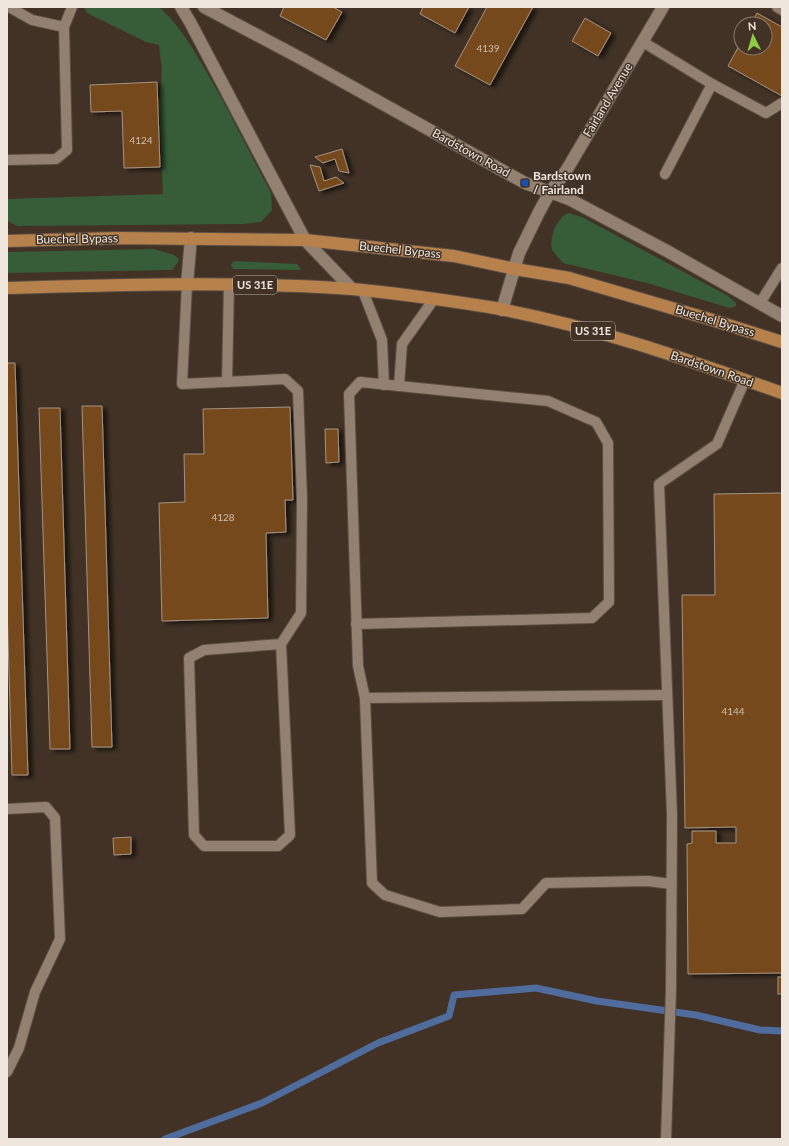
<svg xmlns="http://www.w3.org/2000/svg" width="789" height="1146" viewBox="0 0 789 1146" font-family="Lato,sans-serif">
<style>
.green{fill:#375c38}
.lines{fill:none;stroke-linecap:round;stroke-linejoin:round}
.stream{stroke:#4f6c9c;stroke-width:7}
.building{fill:#75491d;stroke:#a59383;filter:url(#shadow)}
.service-casing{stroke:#5b4f43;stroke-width:12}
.minor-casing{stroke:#5b4f43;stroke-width:14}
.secondary-casing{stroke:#5b4f43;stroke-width:14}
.primary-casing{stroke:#5b4f43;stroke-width:14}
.service{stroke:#928071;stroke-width:10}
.minor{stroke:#928071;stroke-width:12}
.secondary{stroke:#928071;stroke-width:12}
.primary{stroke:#b6814b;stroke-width:12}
.transit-dot{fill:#1a4fb4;stroke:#413225;stroke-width:1.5}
.labels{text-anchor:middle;stroke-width:3;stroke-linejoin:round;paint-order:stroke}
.number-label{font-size:10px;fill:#d0bfad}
.shield{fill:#413225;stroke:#bbb0a6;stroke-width:1}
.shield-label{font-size:11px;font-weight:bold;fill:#efe6dd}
.street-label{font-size:12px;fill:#efe6dd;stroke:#413225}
.poi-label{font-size:12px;font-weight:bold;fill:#efe6dd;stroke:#413225;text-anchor:start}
</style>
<defs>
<filter id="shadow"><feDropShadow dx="4.5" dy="2.5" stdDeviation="2" flood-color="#0009"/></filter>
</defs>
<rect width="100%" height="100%" fill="#413225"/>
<g class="green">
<path d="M 84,7 L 159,7 C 181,26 194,51 209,76 C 231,114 250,154 271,193 L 272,210 L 261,222 L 243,224 L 18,226 L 7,221 L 7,199 L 163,194 L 159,106 L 162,70 L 159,45 L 146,42 L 87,13 Z"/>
<polygon points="569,213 584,218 728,296 736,303 736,306 730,308 723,306 647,283 563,263 552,250 551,242 554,229 557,224 563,216"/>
<polygon points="154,249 174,255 179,259 178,262 172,270 7,273 7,252"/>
<polygon points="234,261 297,264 301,269 300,270 233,269 231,265"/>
</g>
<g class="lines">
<polyline class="stream" points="165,1139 262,1103 378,1043 449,1016 454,995 536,988 597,1001 696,1015 760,1030 782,1031"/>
</g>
<g class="building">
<polygon points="284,7 333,7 342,12 326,40 280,16"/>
<polygon points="423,7 469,7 455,33 420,14"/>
<polygon points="487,7 533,7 490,85 455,66"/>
<polygon points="757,13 782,27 782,96 728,66 741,42 741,48 765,48 765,24 751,24"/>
<polygon points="585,18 611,33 598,56 572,41"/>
<polygon points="157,82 160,167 124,168 122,111 91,112 90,85"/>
<polygon points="342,149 349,173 339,171 335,159 323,163 315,157"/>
<polygon points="310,165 320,167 324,181 336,177 344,183 319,191"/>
<polygon points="7,363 15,363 28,775 12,775 7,603"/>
<polygon points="82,406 102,406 112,747 92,747"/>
<polygon points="290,407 293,500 285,500 286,532 266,533 268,618 162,621 159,503 185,502 184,454 204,454 203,409"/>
<polygon points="39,408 60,408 70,749 50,749"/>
<polygon points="325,429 338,429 339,462 326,463"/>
<polygon points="782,493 782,973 688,974 687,844 692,843 692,831 716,831 716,843 736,843 736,827 685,828 682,595 715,595 714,494"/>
<polygon points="131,837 131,854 114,855 113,838"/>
<rect x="778" y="977" width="4" height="17"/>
</g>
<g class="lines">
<defs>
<g id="service">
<polyline points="9,7 32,20 64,27"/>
<polyline points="777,7 782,10"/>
<polyline points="643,42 712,84 665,174"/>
<polyline points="712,84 766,113 782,103"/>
<polyline points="7,160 56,159 67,150 64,27 72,7"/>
<polyline points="187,284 182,384 285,379 298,391 302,499 301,613 281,644 290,835 278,846 204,846 194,835 189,658 204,650 281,644"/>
<polyline points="363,291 382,340 384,385"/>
<polyline points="760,303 782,268"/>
<polyline points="227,382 229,284"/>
<polyline points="399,386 402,344 434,299"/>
<polyline points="356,624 592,618 609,602 608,443 596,422 548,401 360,382 349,394 358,666 365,698"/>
<polyline points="667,695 365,698 372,883 385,895 440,912 522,909 546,883 648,881 671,884"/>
<polyline points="7,809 46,807 55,818 60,939 35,992 19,1048 7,1072"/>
<polyline points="666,1139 671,989 672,815 659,484 717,444 745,380"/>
</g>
<g id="minor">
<polyline points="550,192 566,171 663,7"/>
<polyline points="187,284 191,238"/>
</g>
<g id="secondary">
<polyline points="181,7 190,22 305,240 352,289"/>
<polyline points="204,7 302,59 525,183 569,199 667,251 782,316"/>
<polyline points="502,310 519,253 539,212 550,192"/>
</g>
<g id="primary">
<polyline points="7,241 117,238 305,240 454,256 515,269 569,278 709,319 782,342"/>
<path d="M 7,288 C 122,285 237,281 352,289 C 398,293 444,300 489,307 C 590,325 686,359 782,393"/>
</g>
</defs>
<use href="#service" class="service-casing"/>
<use href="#minor" class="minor-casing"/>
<use href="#secondary" class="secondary-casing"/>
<use href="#primary" class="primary-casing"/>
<use href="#service" class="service"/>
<use href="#minor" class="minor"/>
<use href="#secondary" class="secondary"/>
<use href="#primary" class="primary"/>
</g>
<rect class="transit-dot" x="521" y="179" width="8" height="8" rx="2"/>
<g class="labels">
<g class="number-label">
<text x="488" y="52">4139</text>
<text x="141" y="144">4124</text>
<text x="223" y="521">4128</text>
<text x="733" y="715">4144</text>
</g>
<g class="shield">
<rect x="233" y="276" width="44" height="18" rx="3"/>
<rect x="571" y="322" width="44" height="18" rx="3"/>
</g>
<g class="shield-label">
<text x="255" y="289">US 31E</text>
<text x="593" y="335">US 31E</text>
</g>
<g class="street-label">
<text transform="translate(608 100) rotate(-59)" y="4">Fairland Avenue</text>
<text transform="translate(471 153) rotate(29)" y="4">Bardstown Road</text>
<text transform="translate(77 239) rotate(-1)" y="4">Buechel Bypass</text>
<text transform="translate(400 250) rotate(6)" y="4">Buechel Bypass</text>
<text transform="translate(715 321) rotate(17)" y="4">Buechel Bypass</text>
<text transform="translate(712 369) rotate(19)" y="4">Bardstown Road</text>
</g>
<g class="poi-label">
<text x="533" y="180">Bardstown<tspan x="533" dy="14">/ Fairland</tspan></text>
</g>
</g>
<rect width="789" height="1146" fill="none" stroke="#efe6dd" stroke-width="16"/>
<g transform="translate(753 36) rotate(355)"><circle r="19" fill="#413225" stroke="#877a6f"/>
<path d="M0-3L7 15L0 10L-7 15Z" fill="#8bce46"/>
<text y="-6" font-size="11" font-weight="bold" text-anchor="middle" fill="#efe6dd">N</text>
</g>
</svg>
